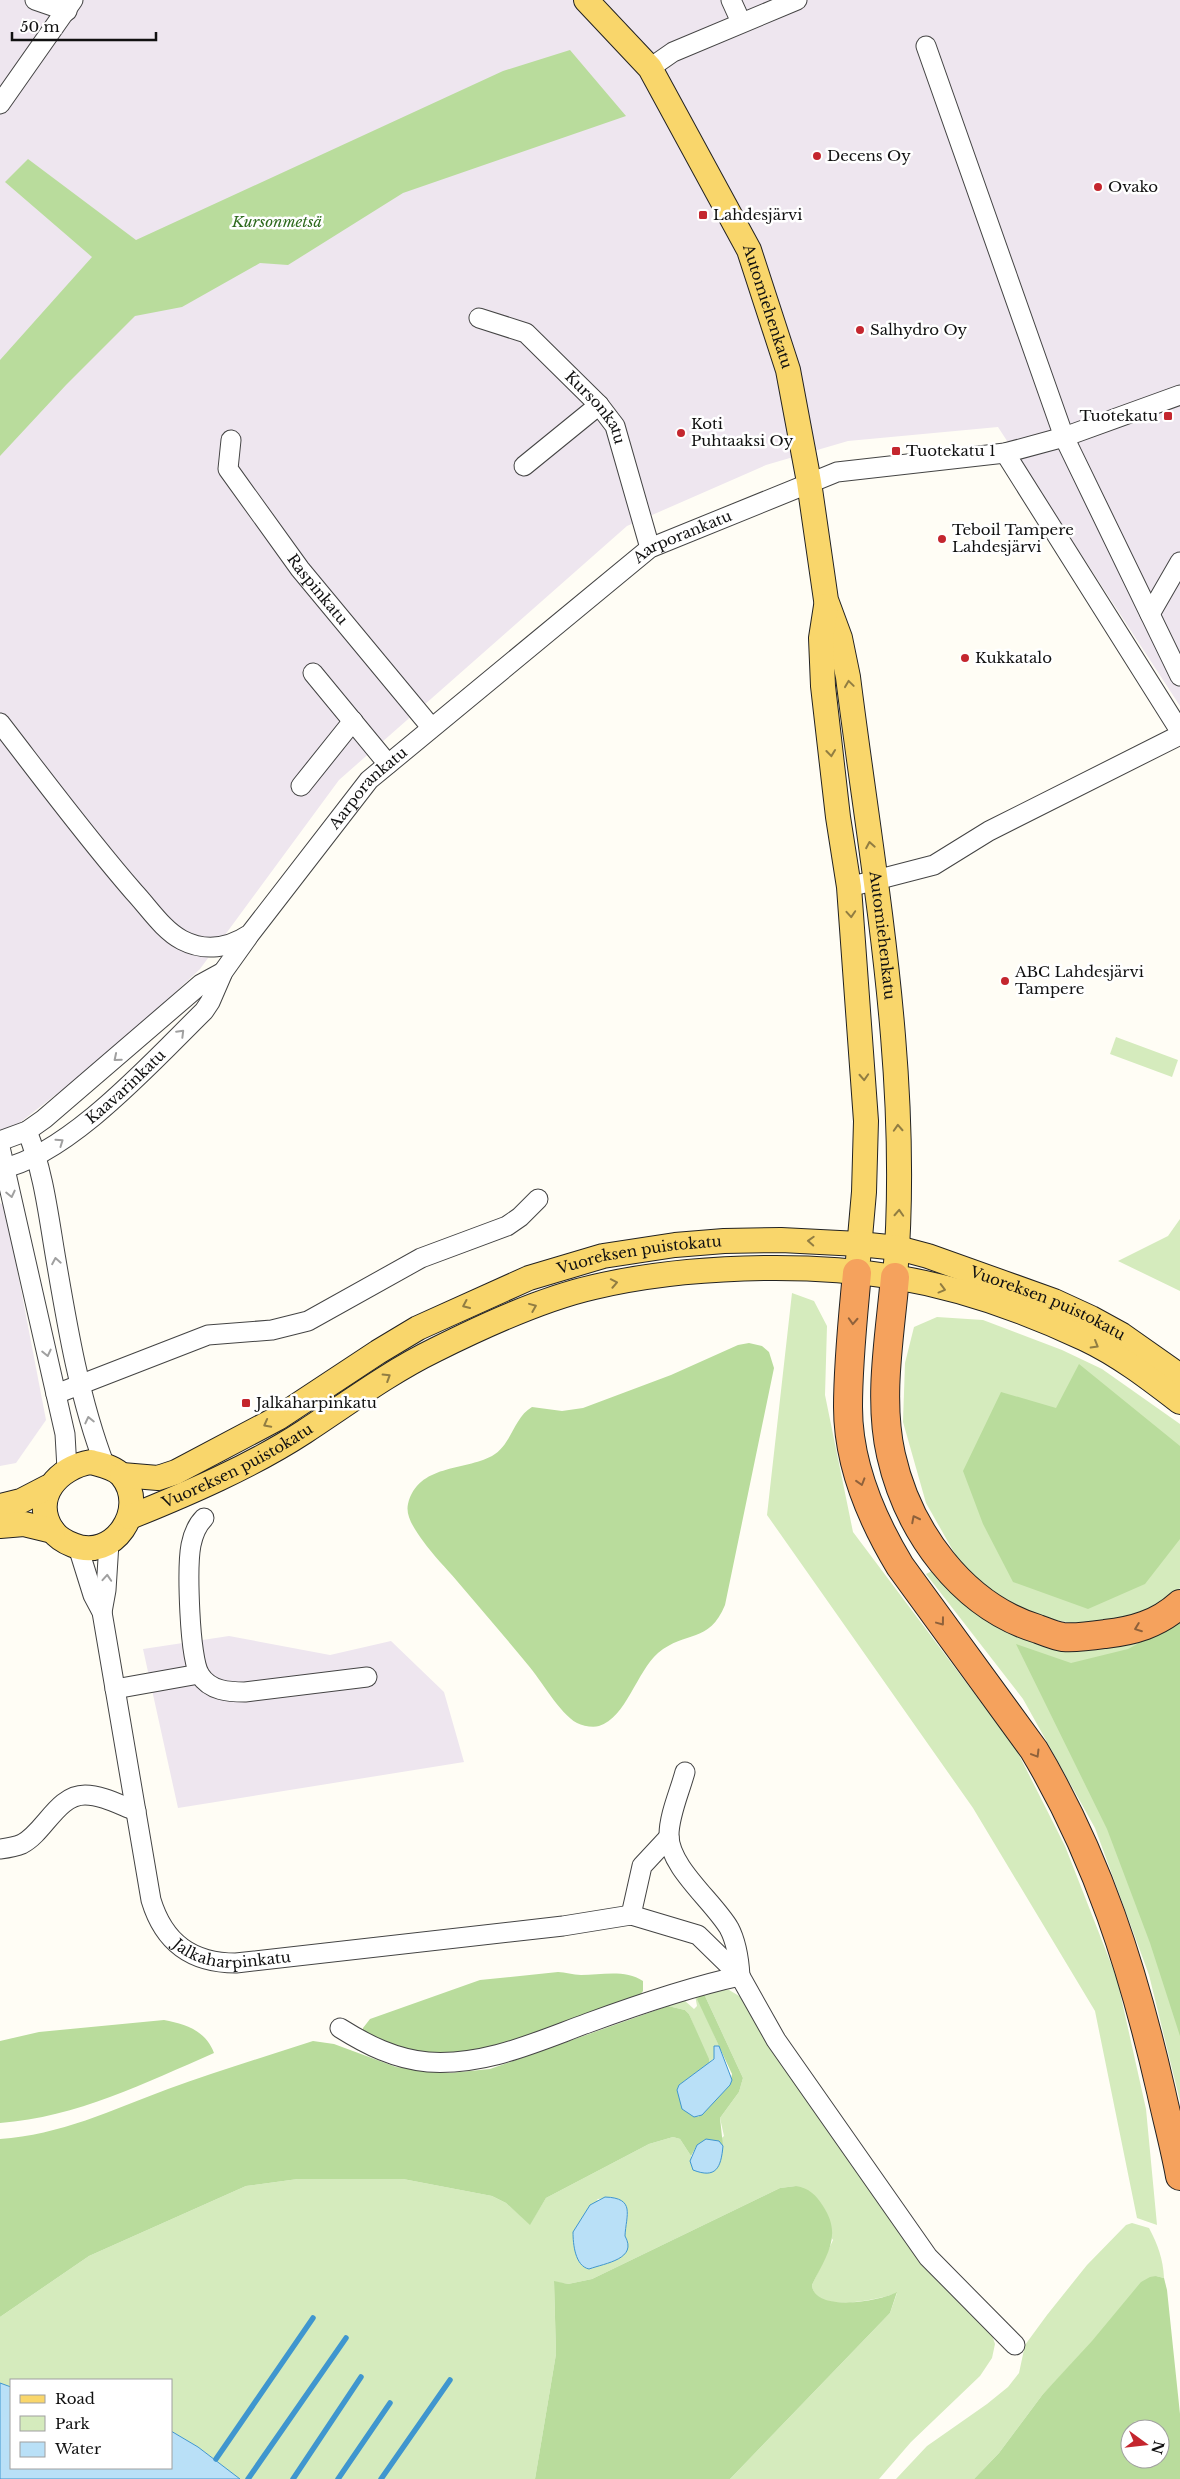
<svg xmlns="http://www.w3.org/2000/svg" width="1180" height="2479" viewBox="0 0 1180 2479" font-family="'Libre Baskerville',serif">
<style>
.industrial{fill:#eee6ef}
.green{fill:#d5ebbd;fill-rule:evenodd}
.forest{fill:#b9dc9c;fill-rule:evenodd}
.water{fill:#b9e0f7;stroke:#3f96cf}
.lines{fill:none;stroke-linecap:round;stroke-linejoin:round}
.stream{stroke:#3f96cf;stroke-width:5.5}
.minor-casing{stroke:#444;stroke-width:21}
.major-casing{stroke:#222;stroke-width:26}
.highway-casing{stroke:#222;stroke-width:30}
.minor{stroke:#fff;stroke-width:19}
.major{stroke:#f9d66b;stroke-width:24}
.highway{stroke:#f5a25d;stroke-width:28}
.oneway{stroke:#917d42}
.oneway2{stroke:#a0a0a0}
.oneway3{stroke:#8e613b}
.poi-dot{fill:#c4262e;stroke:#fff;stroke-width:2}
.labels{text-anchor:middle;stroke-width:5;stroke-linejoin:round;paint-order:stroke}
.poi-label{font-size:15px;fill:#111;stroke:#fff;text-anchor:start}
.park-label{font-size:15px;font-style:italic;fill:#2f6b1f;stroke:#fff}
.street-label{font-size:15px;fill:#111;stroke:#fff}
</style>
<rect width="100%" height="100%" fill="#fffdf5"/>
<g class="industrial">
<polygon points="0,0 1180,0 1180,706 998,427 848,441 766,465 627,526 339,780 200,969 116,1048 5,1134 0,1135"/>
<polygon points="0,1203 5,1206 46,1420 16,1463 0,1466"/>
<polygon points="229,1636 330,1655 391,1641 444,1692 464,1762 178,1808 143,1649"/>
</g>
<g class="green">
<polygon points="1116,1037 1178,1060 1172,1077 1110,1054"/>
<polygon points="1180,1219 1180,1291 1118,1261 1168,1236"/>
<polygon points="792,1293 814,1301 827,1326 825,1395 853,1532 1016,1749 1065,1846 1117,1979 1146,2109 1157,2225 1137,2218 1095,2011 973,1808 767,1515"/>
<polygon points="937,1317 983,1320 1062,1350 1102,1369 1180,1424 1180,1588 1167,1601 1130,1617 1077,1624 1040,1617 993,1595 960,1563 926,1503 903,1422 905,1363 914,1327"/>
<polygon points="934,1570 972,1609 1018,1637 1067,1652 1130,1642 1180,1614 1180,2101 1149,1975 1095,1828 1023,1699 926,1574"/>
<path d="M 712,1989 L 729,1990 L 746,2000 L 990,2329 L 995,2344 L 992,2358 L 980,2376 L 911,2442 L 879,2479 L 730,2479 L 890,2313 L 897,2293 C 880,2299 814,2315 812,2285 L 833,2240 L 796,2186 L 780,2188 L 592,2279 L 568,2284 L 554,2282 L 556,2354 L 535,2479 L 240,2479 L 198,2447 L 171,2431 L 171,2380 L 11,2380 L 11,2387 L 0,2383 L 0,2317 L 89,2256 L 246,2186 L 298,2179 L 403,2179 L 492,2196 L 506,2203 L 530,2224 L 546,2198 L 649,2144 L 673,2137 L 680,2139 L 691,2156 L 691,2166 L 724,2136 L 720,2118 L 739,2092 L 743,2078 L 705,1996 L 698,1999 L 719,2046 L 714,2046 L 715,2057 L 709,2063 L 689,2014 L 685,2010 L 668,2006 L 684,2000 L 694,2009 L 697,2006 L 695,1995 ZM 614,2198 C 636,2206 625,2219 625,2236 L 629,2243 L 597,2199 Z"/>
<path d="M 1132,2223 L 1149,2228 C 1158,2245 1163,2259 1164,2278 L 1156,2276 L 1043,2394 L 999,2453 L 974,2479 L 896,2479 L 927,2446 L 987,2404 L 1008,2387 L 1019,2373 L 1025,2345 L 1047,2315 L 1087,2265 L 1126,2225 Z"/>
</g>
<g class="forest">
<polygon points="570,50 626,116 403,193 288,265 260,263 182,307 135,316 66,385 0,456 0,360 92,257 5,182 28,159 136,240 503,71"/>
<path d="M 749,1343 L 762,1346 L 769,1352 L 774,1368 L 725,1605 C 709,1644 686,1630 658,1653 C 637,1671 626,1718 599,1726 C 593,1728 583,1726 577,1723 C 559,1713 542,1681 528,1665 C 505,1637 481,1609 457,1581 C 446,1568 433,1555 423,1541 C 416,1531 405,1517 408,1504 C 418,1464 464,1471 492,1456 C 512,1445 513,1418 532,1407 L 562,1411 L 583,1408 L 671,1375 L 738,1345 Z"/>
<polygon points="1079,1364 1180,1446 1180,1539 1145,1584 1088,1609 1013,1582 983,1524 963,1471 1001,1392 1056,1408"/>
<polygon points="1180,1621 1180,2036 1150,1943 1107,1829 1016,1644 1071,1663 1128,1649"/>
<path d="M 558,1972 C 565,1972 573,1975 581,1975 C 601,1975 625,1969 643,1981 L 643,1991 L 640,1995 L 489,2051 L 421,2056 L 363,2034 L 363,2028 L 370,2019 L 480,1980 Z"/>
<path d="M 702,1995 L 705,1996 L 743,2078 L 739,2092 L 720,2118 L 723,2146 L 721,2144 L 697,2145 L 691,2156 L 680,2139 L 673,2137 L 649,2144 L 546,2198 L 530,2225 L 506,2203 L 492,2196 L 403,2179 L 298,2179 L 246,2186 L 89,2256 L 0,2317 L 0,2139 C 60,2135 112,2110 168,2089 C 215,2072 264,2057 313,2041 L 334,2044 L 396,2067 L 450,2073 L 490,2069 L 668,2006 L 685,2010 L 689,2014 L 709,2059 L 709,2063 L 679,2085 L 677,2090 L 698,2117 L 730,2085 L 732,2074 L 697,1999 Z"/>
<path d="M 164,2020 C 186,2024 206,2031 214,2053 C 145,2083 77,2117 0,2123 L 0,2041 L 39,2032 Z"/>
<path d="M 796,2186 C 809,2188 816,2195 823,2206 C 843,2236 826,2256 812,2285 C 814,2313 881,2301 897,2292 L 890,2313 L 730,2479 L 535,2479 L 556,2354 L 554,2281 L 568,2284 L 592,2279 L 780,2188 Z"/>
<path d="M 1156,2276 L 1164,2278 L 1167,2290 L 1180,2414 L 1180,2479 L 974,2479 L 999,2453 L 1043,2394 L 1092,2341 L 1141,2282 L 1150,2277 ZM 1130,2429 L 1160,2429 L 1160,2459 L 1130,2459 Z"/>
</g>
<g class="water">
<polygon points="714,2046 719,2046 732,2080 730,2085 702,2115 694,2117 682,2109 677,2090 679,2085 714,2059"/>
<path d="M 706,2139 L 719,2141 L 723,2146 C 721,2168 716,2179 693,2170 L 690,2161 L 697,2145 Z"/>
<path d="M 605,2197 C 636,2198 626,2215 625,2236 C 638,2259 606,2263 589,2269 C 575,2266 573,2244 573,2232 L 590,2205 Z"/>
<polygon points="0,2383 11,2387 11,2468 171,2468 171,2431 198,2447 240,2479 0,2479"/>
</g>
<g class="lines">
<g class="stream">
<polyline points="216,2459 313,2318"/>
<polyline points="248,2479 346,2338"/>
<polyline points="293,2479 361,2377"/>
<polyline points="338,2479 390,2403"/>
<polyline points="381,2479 450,2380"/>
</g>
<defs>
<g id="minor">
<polyline points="35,0 67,11"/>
<polyline points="731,0 741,22"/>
<polyline points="926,46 1064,437 1180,676"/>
<polyline points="650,68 673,52 797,0"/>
<polyline points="0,104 73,0"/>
<path id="s1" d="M 479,318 L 526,333 L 599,405 L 615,426 L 650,548"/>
<path id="s2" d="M 231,440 L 228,469 L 300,569 L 431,727"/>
<polyline points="1005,453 1180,731"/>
<polyline points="524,466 599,405"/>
<polyline points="1150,614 1180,562"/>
<polyline points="313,673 388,764"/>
<path id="s3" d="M 0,723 C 44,780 87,838 134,892 C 149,908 163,930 182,940 C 205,952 229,948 250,934 L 369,780 L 650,548 L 837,472 L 1005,453 L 1064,437 L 1180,395"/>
<polyline points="301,786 353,721"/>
<polyline points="849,887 934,865 989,831 1180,735"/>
<path d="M 27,1131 C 43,1170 48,1212 55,1254 C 67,1325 79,1398 105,1466"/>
<polyline points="0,1141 27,1131 44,1119 201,984 223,972"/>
<polyline points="0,1147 65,1434 67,1469"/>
<path id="s4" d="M 0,1169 C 68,1156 154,1060 204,1011 L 210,1002 L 223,972 L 248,937"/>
<polyline points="56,1394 208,1335 272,1330 308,1321 421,1258 507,1226 520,1217 538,1199"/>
<path d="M 204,1518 C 197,1525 193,1535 191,1545 C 187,1566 189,1659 200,1675 C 210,1691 229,1692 245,1692 L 367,1677"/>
<path id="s5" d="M 78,1547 L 93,1595 L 102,1612 L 151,1900 C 164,1943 192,1963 236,1963 L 563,1926 L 631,1915 L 698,1935 L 740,1976 L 776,2040 L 928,2257 L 1015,2345"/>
<polyline points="102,1612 106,1590 109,1543"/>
<polyline points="115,1689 199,1674"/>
<path d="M 685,1772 C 680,1791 669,1815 669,1835 C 669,1867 713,1901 729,1928 C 737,1943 739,1959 740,1976"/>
<path d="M 0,1849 C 8,1848 15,1847 22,1844 C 45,1832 57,1795 85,1795 C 102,1795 120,1805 136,1811"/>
<polyline points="631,1915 642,1866 669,1837"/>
<path d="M 340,2028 C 367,2045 395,2059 428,2062 C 485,2066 536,2042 588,2023 C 637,2005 689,1987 740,1976"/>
</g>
<g id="major">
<path id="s6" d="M 586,0 L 650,68 L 749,250 L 788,370 L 809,482 L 826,600 L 840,638 L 848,677 C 873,876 912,1075 895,1277"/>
<polyline points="826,606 821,638 823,686 838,817 849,887 866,1121 864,1192 858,1260"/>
<path d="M 91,1462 C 101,1465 115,1467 122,1476 C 149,1509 113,1562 73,1545 C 65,1542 57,1537 52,1530 C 31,1497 59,1467 91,1462 Z"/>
<path id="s7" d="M 122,1475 L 158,1478 L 176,1472 L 278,1418 L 378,1352 L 418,1328 L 529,1278 L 603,1256 L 675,1245 L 724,1241 L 781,1240 L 859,1244 L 898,1248 L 928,1256 L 1054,1301 L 1091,1318 L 1122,1335 L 1180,1376"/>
<polyline points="0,1506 21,1501 48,1487"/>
<path id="s8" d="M 130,1517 C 187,1494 252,1466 304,1432 C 347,1404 388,1373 435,1350 C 483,1326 541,1299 594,1287 C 683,1266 804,1262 895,1277 C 959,1288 1026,1311 1085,1339 C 1119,1355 1150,1379 1180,1402"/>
<polyline points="0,1526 24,1524 53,1531"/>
</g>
<g id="highway">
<path d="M 857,1273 C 853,1317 848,1362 848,1407 C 848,1464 871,1518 900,1566 L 1034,1750 C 1098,1858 1133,1969 1161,2091 C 1167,2119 1175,2148 1180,2176"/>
<path d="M 895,1277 C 890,1335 878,1398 891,1455 C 908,1531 962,1606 1038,1629 C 1046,1632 1055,1636 1063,1637 C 1076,1638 1091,1636 1105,1634 C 1133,1631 1158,1624 1180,1604"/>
</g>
</defs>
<use href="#minor" class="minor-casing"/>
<use href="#major" class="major-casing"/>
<use href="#highway" class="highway-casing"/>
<use href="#minor" class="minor"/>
<use href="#major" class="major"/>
<use href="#highway" class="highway"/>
</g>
<defs><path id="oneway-chevron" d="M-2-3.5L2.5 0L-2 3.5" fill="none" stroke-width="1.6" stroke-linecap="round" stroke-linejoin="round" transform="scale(1.25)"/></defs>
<g class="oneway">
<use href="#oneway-chevron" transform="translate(849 684) rotate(-98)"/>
<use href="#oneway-chevron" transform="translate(831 753) rotate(84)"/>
<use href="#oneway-chevron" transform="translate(870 845) rotate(-100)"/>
<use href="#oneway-chevron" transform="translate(851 914) rotate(86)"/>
<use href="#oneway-chevron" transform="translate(864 1077) rotate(87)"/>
<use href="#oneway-chevron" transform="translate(898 1128) rotate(-93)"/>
<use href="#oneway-chevron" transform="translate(899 1213) rotate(-87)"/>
<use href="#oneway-chevron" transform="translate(811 1241) rotate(-177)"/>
<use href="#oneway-chevron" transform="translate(614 1283) rotate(-11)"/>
<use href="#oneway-chevron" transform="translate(942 1289) rotate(15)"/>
<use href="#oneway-chevron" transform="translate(466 1305) rotate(156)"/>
<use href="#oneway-chevron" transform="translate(533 1307) rotate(-22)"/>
<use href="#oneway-chevron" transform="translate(1095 1345) rotate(30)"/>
<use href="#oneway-chevron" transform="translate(387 1377) rotate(-32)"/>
<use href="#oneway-chevron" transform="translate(267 1424) rotate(152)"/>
</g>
<g class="oneway2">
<use href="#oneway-chevron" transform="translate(181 1033) rotate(-45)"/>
<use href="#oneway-chevron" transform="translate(117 1058) rotate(140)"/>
<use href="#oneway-chevron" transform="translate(60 1142) rotate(-35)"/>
<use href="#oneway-chevron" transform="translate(11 1194) rotate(77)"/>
<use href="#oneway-chevron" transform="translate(56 1261) rotate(-100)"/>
<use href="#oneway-chevron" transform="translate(47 1353) rotate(77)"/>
<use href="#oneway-chevron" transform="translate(89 1420) rotate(-103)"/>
<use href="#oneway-chevron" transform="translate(107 1578) rotate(-86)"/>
</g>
<g class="oneway3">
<use href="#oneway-chevron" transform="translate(853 1321) rotate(93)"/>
<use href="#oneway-chevron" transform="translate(861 1482) rotate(73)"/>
<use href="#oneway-chevron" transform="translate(915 1519) rotate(-117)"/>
<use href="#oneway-chevron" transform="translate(941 1622) rotate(53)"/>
<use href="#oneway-chevron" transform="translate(1138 1628) rotate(159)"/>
<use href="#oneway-chevron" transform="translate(1036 1754) rotate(59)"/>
</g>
<g class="poi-dot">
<circle cx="817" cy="156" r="5"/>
<circle cx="1098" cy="187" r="5"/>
<rect x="698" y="210" width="10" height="10" rx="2.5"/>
<circle cx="860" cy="330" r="5"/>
<rect x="1163" y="411" width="10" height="10" rx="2.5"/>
<circle cx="681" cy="433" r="5"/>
<rect x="891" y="446" width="10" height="10" rx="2.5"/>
<circle cx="942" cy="539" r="5"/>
<circle cx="965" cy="658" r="5"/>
<circle cx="1005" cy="981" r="5"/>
<rect x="241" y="1398" width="10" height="10" rx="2.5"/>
</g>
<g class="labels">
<g class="poi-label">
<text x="827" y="161">Decens Oy</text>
<text x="1108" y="192">Ovako</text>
<text x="713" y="220">Lahdesjärvi</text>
<text x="870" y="335">Salhydro Oy</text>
<text x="1158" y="421" text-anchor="end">Tuotekatu</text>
<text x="691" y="429">Koti<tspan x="691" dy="17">Puhtaaksi Oy</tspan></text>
<text x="906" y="456">Tuotekatu 1</text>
<text x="952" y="535">Teboil Tampere<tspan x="952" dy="17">Lahdesjärvi</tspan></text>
<text x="975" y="663">Kukkatalo</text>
<text x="1015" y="977">ABC Lahdesjärvi<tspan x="1015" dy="17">Tampere</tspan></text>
<text x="256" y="1408">Jalkaharpinkatu</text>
</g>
<g class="park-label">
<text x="277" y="227">Kursonmetsä</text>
</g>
<g class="street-label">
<text dy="5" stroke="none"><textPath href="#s6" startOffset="360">Automiehenkatu</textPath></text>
<text dy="5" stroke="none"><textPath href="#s1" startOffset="152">Kursonkatu</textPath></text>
<text dy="5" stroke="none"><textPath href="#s3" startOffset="949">Aarporankatu</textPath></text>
<text dy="5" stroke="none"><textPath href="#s2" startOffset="179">Raspinkatu</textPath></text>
<text dy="5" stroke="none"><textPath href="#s3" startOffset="544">Aarporankatu</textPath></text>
<text dy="5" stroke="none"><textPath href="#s6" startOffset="1001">Automiehenkatu</textPath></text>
<text dy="5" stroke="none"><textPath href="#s4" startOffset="152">Kaavarinkatu</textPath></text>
<text dy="5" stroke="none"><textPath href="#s7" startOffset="572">Vuoreksen puistokatu</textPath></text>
<text dy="5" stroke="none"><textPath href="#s7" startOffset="992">Vuoreksen puistokatu</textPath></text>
<text dy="5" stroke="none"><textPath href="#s8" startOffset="119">Vuoreksen puistokatu</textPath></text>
<text dy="5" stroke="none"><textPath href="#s5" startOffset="471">Jalkaharpinkatu</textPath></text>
</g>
</g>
<rect x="10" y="2379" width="162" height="90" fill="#ffffff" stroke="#a0a0a0"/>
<rect x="20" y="2395" width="25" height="8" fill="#f9d66b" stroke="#a0a0a0"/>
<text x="55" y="2404" font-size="15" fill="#111111">Road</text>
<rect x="20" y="2416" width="25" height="15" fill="#d5ebbd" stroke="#a0a0a0"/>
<text x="55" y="2429" font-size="15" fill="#111111">Park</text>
<rect x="20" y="2442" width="25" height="15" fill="#b9e0f7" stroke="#a0a0a0"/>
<text x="55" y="2454" font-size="15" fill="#111111">Water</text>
<g transform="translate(1145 2444) rotate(105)"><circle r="24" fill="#ffffff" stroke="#a0a0a0"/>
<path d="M0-4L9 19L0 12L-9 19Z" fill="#c4262e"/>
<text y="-8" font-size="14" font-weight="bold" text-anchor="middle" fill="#111111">N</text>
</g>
<path d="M12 32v8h144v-8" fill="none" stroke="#111111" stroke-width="2.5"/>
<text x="20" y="32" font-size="15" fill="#111111" stroke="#ffffff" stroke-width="4" paint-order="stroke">50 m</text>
</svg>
